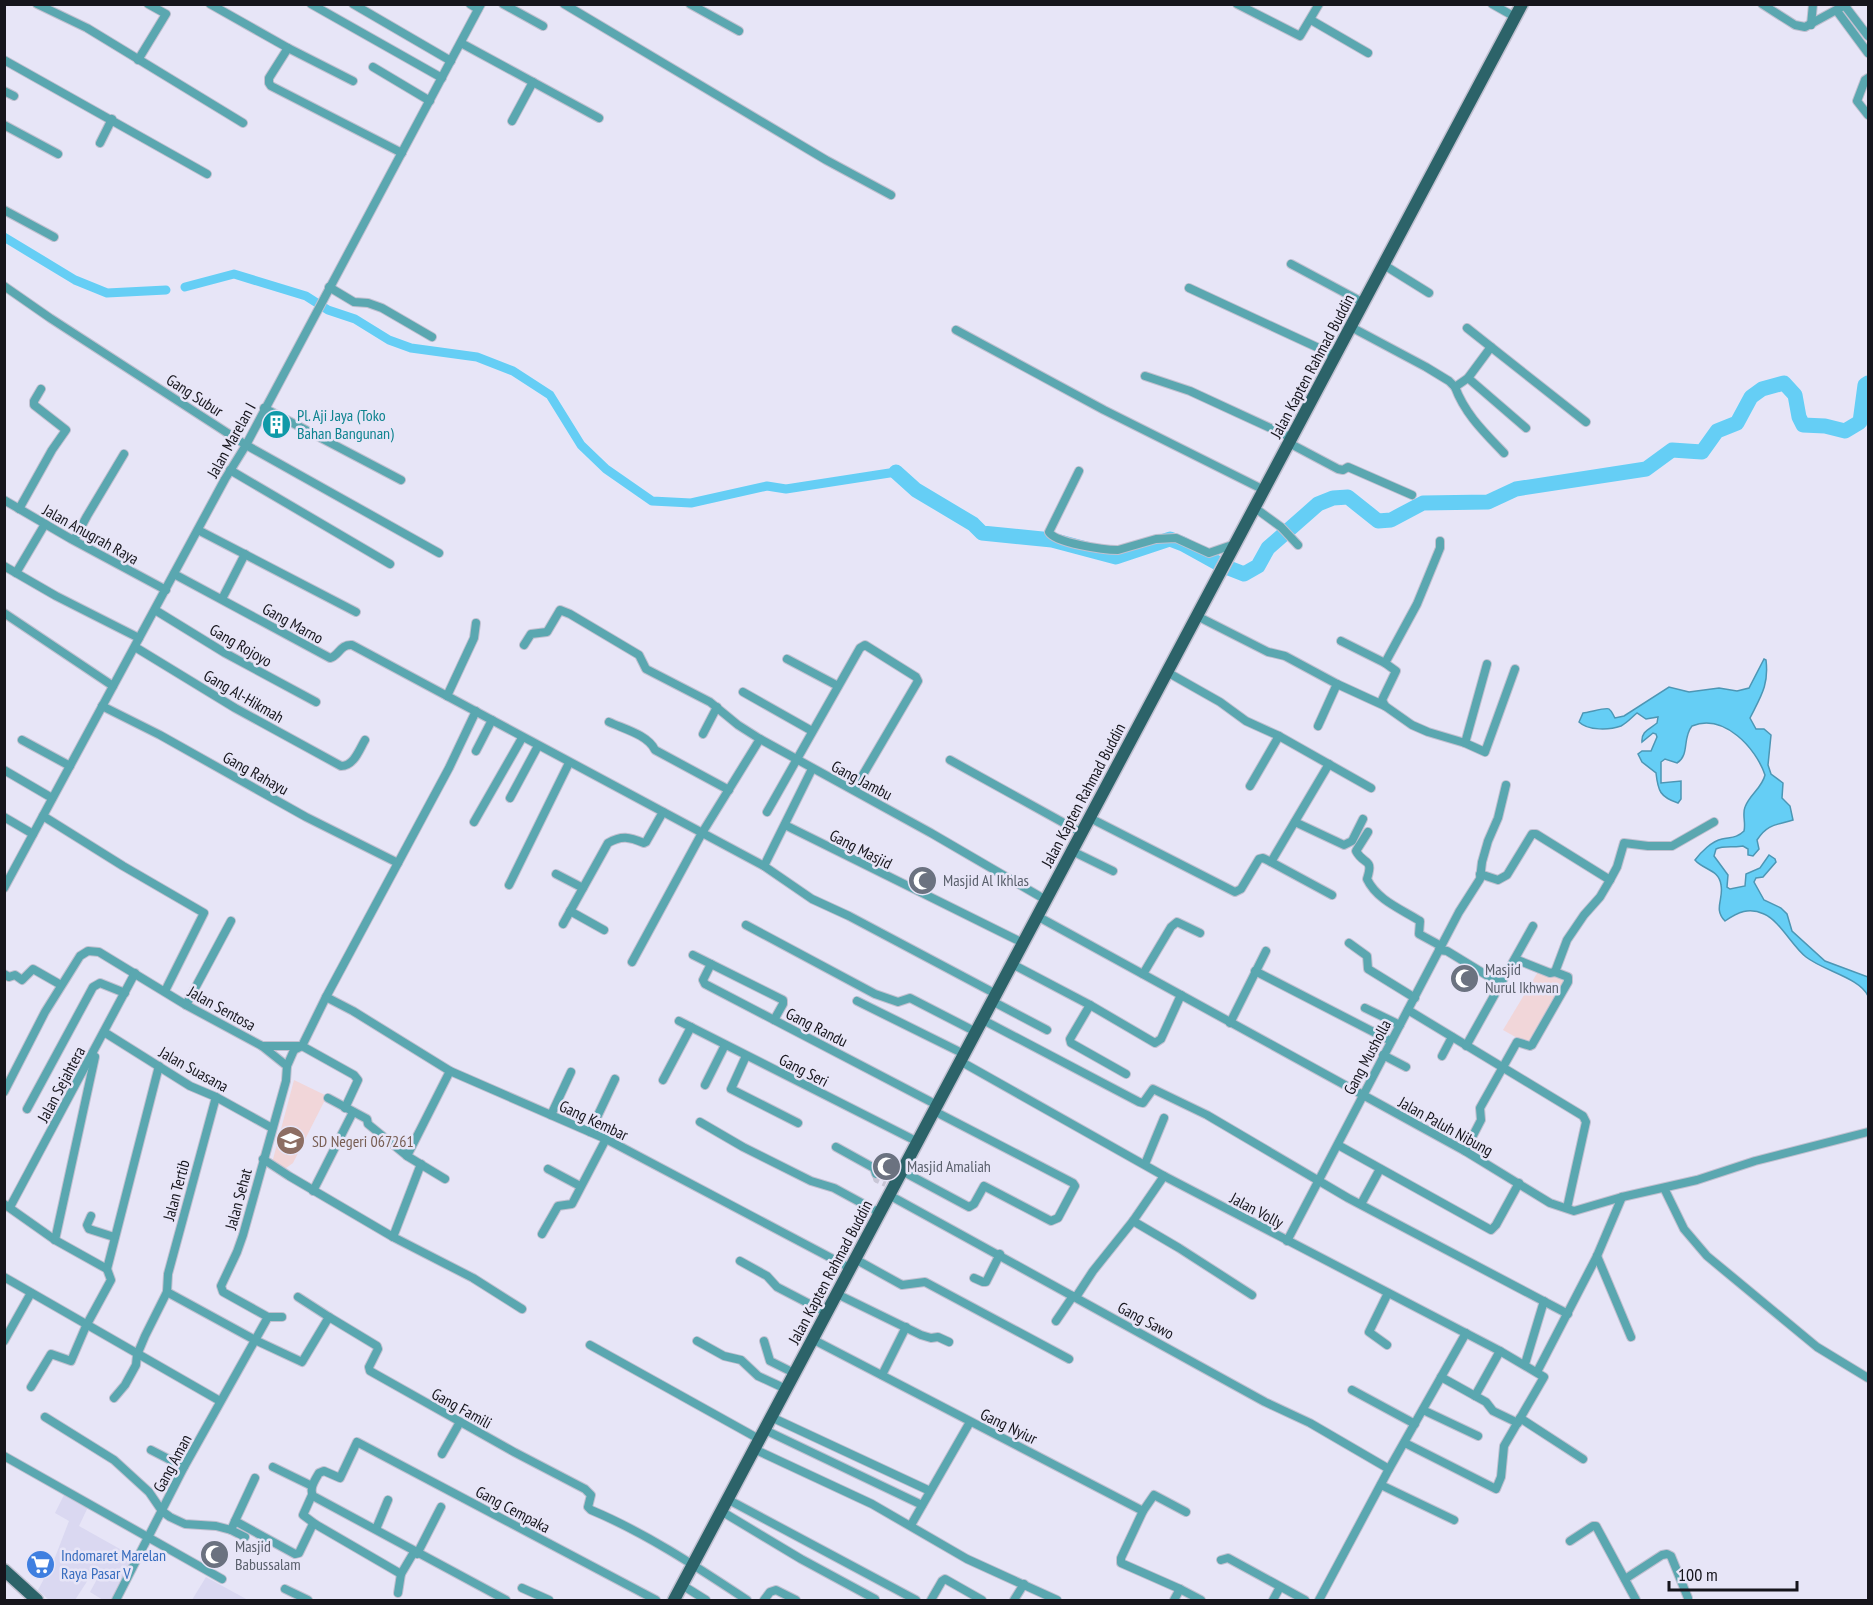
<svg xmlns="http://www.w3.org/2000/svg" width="1873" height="1605" viewBox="0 0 1873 1605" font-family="'PT Sans Narrow',sans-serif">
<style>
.built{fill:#dad8f1}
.education{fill:#f1d6d9}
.water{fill:#65cef5;stroke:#4d96b4;stroke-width:1.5}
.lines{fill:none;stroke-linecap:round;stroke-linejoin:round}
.canal{stroke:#65cef5;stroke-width:9}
.river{stroke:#65cef5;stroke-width:15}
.minor-tunnel{stroke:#c8c6d6;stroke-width:8;stroke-dasharray:8 4;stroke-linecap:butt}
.minor-casing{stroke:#c1c0d0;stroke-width:10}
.primary-casing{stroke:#c1c0d0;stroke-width:15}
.minor{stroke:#5aa7b0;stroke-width:8}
.primary{stroke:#2c6369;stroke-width:12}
.labels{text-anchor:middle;stroke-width:5;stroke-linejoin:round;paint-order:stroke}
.street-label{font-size:16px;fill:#16151c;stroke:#e7e5f7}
.culture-label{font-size:16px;fill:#0d838f;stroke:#e7e5f7;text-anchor:start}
.worship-label{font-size:16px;fill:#5b616d;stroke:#e7e5f7;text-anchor:start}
.education-label{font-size:16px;fill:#785e54;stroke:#e7e5f7;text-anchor:start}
.shop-label{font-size:16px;fill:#366cbe;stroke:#e7e5f7;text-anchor:start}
</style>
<rect width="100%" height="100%" fill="#e7e5f7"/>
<g class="built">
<polygon points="65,1493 88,1507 79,1526 136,1558 114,1600 103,1600 90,1592 102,1570 97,1566 75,1600 49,1600 38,1590 54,1560 69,1521 55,1513"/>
<polygon points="206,1577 248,1600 192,1600"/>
</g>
<g class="education">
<polygon points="1539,970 1558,974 1567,978 1528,1044 1503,1030"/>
<polygon points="294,1080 327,1096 293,1163 286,1168 281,1169 272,1163"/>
</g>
<path class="water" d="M 1764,659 L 1766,660 C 1769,685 1761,696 1750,718 L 1756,729 L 1764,729 L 1771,735 L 1768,765 L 1771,774 L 1783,783 L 1782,798 L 1790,806 L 1793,820 C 1778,825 1768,823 1757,840 L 1759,849 L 1753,856 L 1748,855 L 1748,849 L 1743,846 C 1735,848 1724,845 1716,849 L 1714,856 L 1728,875 L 1727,887 L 1730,889 L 1745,886 L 1746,874 L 1760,868 L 1769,855 L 1775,859 L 1776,862 L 1763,877 L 1756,878 L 1754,882 L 1764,900 L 1781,908 L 1787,914 L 1792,931 L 1825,961 L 1868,977 L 1868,996 C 1860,978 1824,971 1806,957 C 1792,946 1780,921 1764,914 C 1749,907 1738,912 1725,921 C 1713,909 1724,899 1721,885 C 1719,869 1703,870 1695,860 C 1701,852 1712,841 1722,839 C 1731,837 1737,838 1744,831 C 1746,823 1742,814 1745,807 C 1750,794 1762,788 1765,775 C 1756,748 1724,713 1692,726 C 1682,738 1690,755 1677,763 L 1665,759 L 1661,762 L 1661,783 L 1681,781 L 1681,799 L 1678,803 C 1660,797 1658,791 1656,773 L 1642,762 L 1638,754 L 1642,751 L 1651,751 L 1657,737 L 1656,734 L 1653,733 L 1642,742 C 1641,731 1650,729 1657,723 L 1658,717 L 1646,719 L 1637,713 C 1632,717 1627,723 1621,726 C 1610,730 1588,731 1579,722 L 1583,713 C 1588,713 1606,707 1609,709 C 1612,711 1613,715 1615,718 L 1624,716 L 1669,687 L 1689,692 L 1719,688 L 1737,691 L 1749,688 Z"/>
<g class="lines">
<g class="canal">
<polyline points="4,237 75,280 107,293 166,290"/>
<polyline points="185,287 234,274 306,296 328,310 355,319 389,340 411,348 477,357 513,371 550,395 581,445 606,469 652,501 691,503 767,486 786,489 896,472"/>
</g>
<polyline class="river" points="896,472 916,490 973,524 982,533 1052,540 1116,557 1170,539 1183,544 1221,565 1244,574 1258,566 1268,548 1318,504 1333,498 1348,497 1378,521 1391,520 1423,503 1488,502 1516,489 1646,469 1672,450 1702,452 1717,431 1737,423 1751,397 1762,389 1784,383 1795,395 1799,417 1803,425 1825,426 1845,431 1860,422 1865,385 1868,383"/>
<polyline class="minor-tunnel" points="876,1174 877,1179 886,1183"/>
<defs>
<g id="minor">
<polyline points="37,4 87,28 243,123"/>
<polyline points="210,4 288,48 269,78 269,83 271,86 402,153"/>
<polyline points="311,4 442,78"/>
<polyline points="353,4 451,61"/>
<polyline points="470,4 478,9"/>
<polyline points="503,4 543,26"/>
<polyline points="564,4 826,160 891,195"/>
<polyline points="690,4 739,31"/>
<polyline points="1237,4 1300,36 1319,4"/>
<polyline points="1492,4 1515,17"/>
<polyline points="1762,4 1795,25 1805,27 1847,4"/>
<polyline points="1845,6 1868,36"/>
<polyline points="1837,11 1868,53"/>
<polyline points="1311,20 1368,53"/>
<polyline points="1811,25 1813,4"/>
<polyline points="461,43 599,118"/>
<polyline points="288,48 353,81"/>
<polyline points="4,60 207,174"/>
<polyline points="138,60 166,14 148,4"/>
<polyline points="373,67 430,101"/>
<polyline points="1868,78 1865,80 1857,101 1868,115"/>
<polyline points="4,91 14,96"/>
<polyline points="512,121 533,82"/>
<polyline points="4,125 58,154"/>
<polyline points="100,143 112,119"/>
<polyline points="4,210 54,237"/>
<polyline points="1291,264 1364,303"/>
<polyline points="1384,265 1429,293"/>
<polyline points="4,286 50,318 246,445 439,553"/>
<polyline points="329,287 354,302 368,303 382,308 432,337"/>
<polyline points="1189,288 1336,356"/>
<polyline points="1351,327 1426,367 1449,381 1455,387 1468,378 1491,347 1586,422"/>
<polyline points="1467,328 1491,347"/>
<polyline points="956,330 1104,410 1264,490"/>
<polyline points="1145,376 1190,391 1292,438"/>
<polyline points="1468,378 1526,428"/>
<path d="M 1455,387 C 1465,414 1484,432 1504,453"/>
<polyline points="264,408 401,480"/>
<polyline points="1289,443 1338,469 1343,470 1348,467 1412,495"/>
<polyline points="230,470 390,564"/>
<path d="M 1079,471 L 1049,532 C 1055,543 1104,550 1118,550 L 1156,539 L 1176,538 L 1209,553 L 1235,544"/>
<polyline points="4,500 71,539 166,590"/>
<polyline points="1255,508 1281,527 1298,545"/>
<polyline points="19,509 52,450 66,430 34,405 34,401 41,389"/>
<polyline points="198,530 356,612"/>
<polyline points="74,540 87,516 124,454"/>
<polyline points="4,566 56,596 139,638"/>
<polyline points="16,573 45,524"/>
<path d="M 174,574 L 330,658 C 339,656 340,644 352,645 L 764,866 L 812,899 L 849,916 L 996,994"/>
<polyline points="222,599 245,554"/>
<polyline points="155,610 225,653 316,702"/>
<polyline points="4,613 113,686"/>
<polyline points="1197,616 1268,652 1285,656 1337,684 1385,706 1412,725 1428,732 1465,743 1485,752 1515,669"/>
<polyline points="1341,641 1385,663"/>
<polyline points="524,645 531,634 547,632 560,610 570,614 639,655 646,669 710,702 738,725 760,739 931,833 1046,900"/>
<path d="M 135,647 L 235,708 L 341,766 C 354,766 359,750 365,740"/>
<polyline points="787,659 838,686"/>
<polyline points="1167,672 1220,702 1246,721 1279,736 1371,788"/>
<polyline points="743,692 812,731"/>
<polyline points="447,696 474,638 476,623"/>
<polyline points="102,706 160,735 306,817 398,863"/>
<polyline points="1385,706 1382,700 1396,671 1385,663 1417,604 1440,548 1440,541"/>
<path d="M 609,722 C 624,729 648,735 655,750 L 729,790"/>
<polyline points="1318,726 1337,684"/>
<polyline points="703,734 717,707"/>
<polyline points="22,740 70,766"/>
<polyline points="1465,743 1487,664"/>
<polyline points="476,751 492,720"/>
<polyline points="950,760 1082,833"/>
<polyline points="1329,764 1271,862 1332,895"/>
<polyline points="4,770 52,798"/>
<polyline points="1250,786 1279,736"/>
<polyline points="510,798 538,746"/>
<polyline points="767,812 860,648 865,645 916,677 918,681 854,790"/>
<polyline points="43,816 123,866 204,913 165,991"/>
<polyline points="4,817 33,834"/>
<polyline points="1090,818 1235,892 1241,889 1259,859 1263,858 1271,862"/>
<polyline points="474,822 522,738"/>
<polyline points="1295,822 1344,845 1352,841 1363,819"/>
<polyline points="785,825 1023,943"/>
<path d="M 1368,832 L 1356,851 C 1364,866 1374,857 1367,879 C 1377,900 1401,909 1420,921 L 1419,934 L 1441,946"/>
<polyline points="1072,851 1113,871"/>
<polyline points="764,866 812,769"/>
<polyline points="556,874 583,888"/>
<polyline points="1480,874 1498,880 1507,875 1532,834 1536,834 1610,880"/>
<polyline points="509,885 569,763"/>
<polyline points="4,888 225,479 246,445 481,4"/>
<polyline points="570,911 604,930"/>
<polyline points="1037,916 1465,1151 1550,1203 1574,1211 1622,1197 1697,1180 1755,1161 1868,1132"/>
<path d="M 563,924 L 608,843 C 622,835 629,837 644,843 L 646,842 L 663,812"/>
<polyline points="746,925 875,994 898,1002 910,998 976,1032"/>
<polyline points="1349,943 1367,956 1368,969 1415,998"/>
<polyline points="1439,950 1447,951 1501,984"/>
<polyline points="693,955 783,1000 783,1004 774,1020"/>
<polyline points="1515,959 1550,973 1555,972"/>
<polyline points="632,962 702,833 760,739"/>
<polyline points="711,964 703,980 705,984 937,1105"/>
<polyline points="1012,964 1090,1005 1155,1043 1161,1039 1181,995"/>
<polyline points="1255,971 1391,1041"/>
<polyline points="4,974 9,977 15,975 22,980 33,969 61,985"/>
<polyline points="1143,974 1171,927 1177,922 1200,933"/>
<polyline points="326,997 353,1011 450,1071 606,1139 850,1268"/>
<polyline points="857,1001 964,1054"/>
<polyline points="992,1001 1047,1030"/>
<polyline points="186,1005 231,921"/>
<polyline points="1090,1005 1070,1039 1071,1043 1126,1074"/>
<polyline points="1365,1008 1400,1025"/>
<polyline points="1408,1010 1583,1116 1586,1122 1567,1208"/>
<polyline points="983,1020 1139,1102 1143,1103 1153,1089 1207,1115 1348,1198 1568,1314"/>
<polyline points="679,1021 918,1142"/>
<polyline points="1230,1023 1266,951"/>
<polyline points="104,1032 190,1086 216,1097 272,1128"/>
<polyline points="1466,1046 1533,926"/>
<polyline points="1383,1055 1406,1067"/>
<polyline points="746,1056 731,1089 798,1123"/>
<polyline points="1442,1056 1452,1037"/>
<polyline points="960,1061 1164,1176 1500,1351 1544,1377 1504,1446 1501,1477 1496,1489 1405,1443"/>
<polyline points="287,1066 294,1050 302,1046 326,997 449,768 476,711"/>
<polyline points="663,1080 691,1027"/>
<polyline points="705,1085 725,1045"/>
<polyline points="4,1092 45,1012 80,956 88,951 99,952 186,1005 262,1046 302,1046 354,1075 358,1080 345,1108"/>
<polyline points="328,1098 367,1119 368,1124 407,1156 450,1071"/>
<polyline points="27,1109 93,987 100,983 125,993"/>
<polyline points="551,1115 571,1072"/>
<polyline points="700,1122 743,1147 811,1181 834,1188 880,1213"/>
<polyline points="590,1132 615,1079"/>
<polyline points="1338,1145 1491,1230 1496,1225 1519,1183"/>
<polyline points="836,1147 874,1168 876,1174"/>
<polyline points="1465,1151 1481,1120 1480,1108 1517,1042 1530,1046 1532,1045 1568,982 1568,977 1555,972 1567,940 1584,915 1600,897 1610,880 1617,867 1624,843 1648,846 1672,846 1714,822"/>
<polyline points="407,1156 445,1179"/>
<polyline points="263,1159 289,1176 393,1237 473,1278 522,1309"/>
<polyline points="1145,1164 1164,1118"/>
<polyline points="548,1169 580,1186"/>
<polyline points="902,1171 969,1207 974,1204 984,1186 1051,1221 1058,1218 1075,1186 1073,1183 934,1111"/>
<polyline points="1664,1188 1684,1229 1707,1256 1817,1347 1868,1378"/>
<polyline points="313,1191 353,1112"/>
<polyline points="889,1195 1265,1402 1310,1423 1389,1469"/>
<polyline points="4,1204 55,1240 107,1269 159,1066"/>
<polyline points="1361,1204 1380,1169"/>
<polyline points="10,1207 135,973"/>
<polyline points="91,1216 87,1225 89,1229 114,1237"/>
<polyline points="1133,1221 1179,1248 1252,1295"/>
<polyline points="542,1234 558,1206 572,1204 606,1139"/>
<polyline points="393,1237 421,1164"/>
<polyline points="55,1240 95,1057"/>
<polyline points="1287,1241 1459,912 1480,879 1482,862 1488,841 1498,818 1506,785"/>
<polyline points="1597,1256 1631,1337"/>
<polyline points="855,1259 902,1285 925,1282 1069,1359"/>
<polyline points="740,1261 767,1276 777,1287 827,1313"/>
<polyline points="4,1277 220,1401"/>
<polyline points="974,1278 983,1282 986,1282 1000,1254"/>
<path d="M 167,1292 L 255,1340 L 302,1362 L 329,1317 L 377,1346 L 378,1349 L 369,1367 L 370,1371 L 514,1452 L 585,1489 L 591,1495 L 588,1507 L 591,1510 C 646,1533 697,1567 747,1600"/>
<polyline points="837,1294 921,1335 931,1338 938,1337 949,1342"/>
<polyline points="298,1297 329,1317"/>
<polyline points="1076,1297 1093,1271 1133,1221 1164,1176"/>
<polyline points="268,1317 282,1317"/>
<polyline points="1056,1321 1073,1296"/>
<polyline points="812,1339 1143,1511 1154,1495 1186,1512"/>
<polyline points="4,1341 31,1293"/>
<polyline points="697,1341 724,1356 741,1360 758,1376 786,1389"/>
<polyline points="764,1341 770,1361 794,1373"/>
<polyline points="590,1345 759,1439"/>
<polyline points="1387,1345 1369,1332 1388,1293"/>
<polyline points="1525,1364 1544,1301"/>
<polyline points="1537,1372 1597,1256 1622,1197"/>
<polyline points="882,1375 906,1327"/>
<polyline points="1441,1377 1486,1402 1493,1411 1518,1423"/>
<polyline points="31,1387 51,1354 71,1361 86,1326 111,1280 107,1269"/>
<polyline points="1352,1390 1415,1424"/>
<polyline points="1475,1396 1500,1351"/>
<polyline points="114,1398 125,1385 136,1365 137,1355 145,1336 167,1292 168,1274 216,1097"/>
<polyline points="1423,1410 1478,1436"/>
<polyline points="45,1417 114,1460 149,1492 162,1511 170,1517 185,1524 216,1526 231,1530 235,1521 295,1554 299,1553 312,1526 315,1524 401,1574"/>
<polyline points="771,1417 930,1491"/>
<polyline points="1520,1418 1583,1459"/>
<polyline points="765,1430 922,1505"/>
<polyline points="754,1449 872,1504 967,1559 1057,1600"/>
<polyline points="151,1450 184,1467"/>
<polyline points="442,1454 460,1422"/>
<polyline points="4,1456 222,1579"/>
<polyline points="273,1467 312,1486"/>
<polyline points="1381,1485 1454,1520"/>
<polyline points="312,1495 303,1515 315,1524"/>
<polyline points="727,1499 916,1600"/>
<polyline points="721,1511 801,1559 875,1599"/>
<polyline points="1143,1511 1121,1558 1121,1563 1180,1589 1201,1600"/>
<polyline points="235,1521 255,1478"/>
<polyline points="911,1525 970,1422"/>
<polyline points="376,1529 388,1500"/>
<polyline points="231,1530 245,1537"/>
<polyline points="1570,1541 1593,1526 1596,1526 1636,1600"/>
<polyline points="417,1554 441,1507"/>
<polyline points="1221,1560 1228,1558 1305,1600"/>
<polyline points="1625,1579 1662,1555 1667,1554 1671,1556 1688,1598"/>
<polyline points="682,1585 706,1600"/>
<polyline points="522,1588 549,1600"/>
<polyline points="285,1589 308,1600"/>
<polyline points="398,1593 401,1574 414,1552"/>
<polyline points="116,1600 184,1467 268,1317 223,1292 221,1286 237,1252 243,1235 286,1081 287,1066 262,1046"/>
<path d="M 506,1600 L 313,1496 C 309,1488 315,1480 319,1473 L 324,1471 L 340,1478 L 357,1442 L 656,1600"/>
<polyline points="764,1600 770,1592 776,1590 796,1600"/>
<polyline points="931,1600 942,1581 945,1579 982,1600"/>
<polyline points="1014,1600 1024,1584"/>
<polyline points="1174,1600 1180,1589"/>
<polyline points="1273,1600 1280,1587"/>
<polyline points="1319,1600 1389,1469 1466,1333"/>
</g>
<g id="primary">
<polyline points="4,1570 37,1600"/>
<polyline points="674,1600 1522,4"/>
</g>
</defs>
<use href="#minor" class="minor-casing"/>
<use href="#primary" class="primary-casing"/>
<use href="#minor" class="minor"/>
<use href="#primary" class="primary"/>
</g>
<defs>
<symbol id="building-disc" viewBox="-11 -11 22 22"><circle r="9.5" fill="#0f9aa8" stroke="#e7e5f7"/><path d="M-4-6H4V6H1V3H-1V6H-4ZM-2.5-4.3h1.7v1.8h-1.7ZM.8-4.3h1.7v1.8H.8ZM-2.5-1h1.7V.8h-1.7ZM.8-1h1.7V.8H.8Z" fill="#fff"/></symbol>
<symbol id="mosque-disc" viewBox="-11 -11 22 22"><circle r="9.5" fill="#6b7280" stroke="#e7e5f7"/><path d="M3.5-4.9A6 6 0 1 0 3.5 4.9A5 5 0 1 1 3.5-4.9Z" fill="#fff"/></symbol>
<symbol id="school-disc" viewBox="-11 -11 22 22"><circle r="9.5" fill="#8d6e63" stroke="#e7e5f7"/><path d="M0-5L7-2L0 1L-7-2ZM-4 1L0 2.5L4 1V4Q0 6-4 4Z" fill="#fff"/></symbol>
<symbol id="supermarket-disc" viewBox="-11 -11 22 22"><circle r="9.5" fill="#3f7fe0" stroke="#e7e5f7"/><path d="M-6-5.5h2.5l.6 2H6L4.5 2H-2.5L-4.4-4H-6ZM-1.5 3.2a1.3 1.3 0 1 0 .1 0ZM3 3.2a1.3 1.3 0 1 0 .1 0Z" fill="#fff"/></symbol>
</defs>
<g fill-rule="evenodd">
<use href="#building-disc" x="260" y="408" width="33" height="33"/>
<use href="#mosque-disc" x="906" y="864" width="33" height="33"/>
<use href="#mosque-disc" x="1448" y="962" width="33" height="33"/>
<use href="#school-disc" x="274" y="1124" width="33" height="33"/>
<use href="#mosque-disc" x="870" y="1150" width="33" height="33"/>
<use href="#mosque-disc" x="198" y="1538" width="33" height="33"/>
<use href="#supermarket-disc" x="24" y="1548" width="33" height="33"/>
</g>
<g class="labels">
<g class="street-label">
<text transform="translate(1312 366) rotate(-62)" y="6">Jalan Kapten Rahmad Buddin</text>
<text transform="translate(195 395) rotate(33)" y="6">Gang Subur</text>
<text transform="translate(231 440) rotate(-61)" y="6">Jalan Marelan I</text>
<text transform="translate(91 534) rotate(29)" y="6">Jalan Anugrah Raya</text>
<text transform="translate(293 623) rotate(29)" y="6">Gang Marno</text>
<text transform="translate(241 645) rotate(30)" y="6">Gang Rojoyo</text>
<text transform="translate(244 696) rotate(30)" y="6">Gang Al-Hikmah</text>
<text transform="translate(256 773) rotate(29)" y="6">Gang Rahayu</text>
<text transform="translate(862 780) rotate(28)" y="6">Gang Jambu</text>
<text transform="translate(1083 795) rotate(-62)" y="6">Jalan Kapten Rahmad Buddin</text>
<text transform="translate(861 849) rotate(27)" y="6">Gang Masjid</text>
<text transform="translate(222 1008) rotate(29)" y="6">Jalan Sentosa</text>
<text transform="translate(817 1027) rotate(27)" y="6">Gang Randu</text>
<text transform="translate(1367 1057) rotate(-62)" y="6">Gang Musholla</text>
<text transform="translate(194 1069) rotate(29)" y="6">Jalan Suasana</text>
<text transform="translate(804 1070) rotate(27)" y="6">Gang Seri</text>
<text transform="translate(61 1084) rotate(-62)" y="6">Jalan Sejahtera</text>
<text transform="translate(594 1120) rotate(25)" y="6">Gang Kembar</text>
<text transform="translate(1446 1126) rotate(29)" y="6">Jalan Paluh Nibung</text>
<text transform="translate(176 1190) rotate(-75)" y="6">Jalan Tertib</text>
<text transform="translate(238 1199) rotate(-75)" y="6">Jalan Sehat</text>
<text transform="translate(1257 1210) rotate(28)" y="6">Jalan Volly</text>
<text transform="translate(830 1272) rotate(-62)" y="6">Jalan Kapten Rahmad Buddin</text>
<text transform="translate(1146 1320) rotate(28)" y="6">Gang Sawo</text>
<text transform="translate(462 1408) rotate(29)" y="6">Gang Famili</text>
<text transform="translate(1009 1426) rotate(26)" y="6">Gang Nyiur</text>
<text transform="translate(172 1463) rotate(-62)" y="6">Gang Aman</text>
<text transform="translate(513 1509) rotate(28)" y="6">Gang Cempaka</text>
</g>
<g class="culture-label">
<text x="297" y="421">Pl. Aji Jaya (Toko<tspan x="297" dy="18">Bahan Bangunan)</tspan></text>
</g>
<g class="worship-label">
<text x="943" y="886">Masjid Al Ikhlas</text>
<text x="1485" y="975">Masjid<tspan x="1485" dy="18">Nurul Ikhwan</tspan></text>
<text x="907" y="1172">Masjid Amaliah</text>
<text x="235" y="1552">Masjid<tspan x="235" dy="18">Babussalam</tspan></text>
</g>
<g class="education-label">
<text x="312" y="1147">SD Negeri 067261</text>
</g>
<g class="shop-label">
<text x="61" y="1561">Indomaret Marelan<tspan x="61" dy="18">Raya Pasar V</tspan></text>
</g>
</g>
<rect width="1873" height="1605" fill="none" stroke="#16151c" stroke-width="12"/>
<path d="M1669 1581v9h128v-9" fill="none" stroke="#16151c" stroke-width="3"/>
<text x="1678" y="1581" font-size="18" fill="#16151c" stroke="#e7e5f7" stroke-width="4.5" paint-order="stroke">100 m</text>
</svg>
